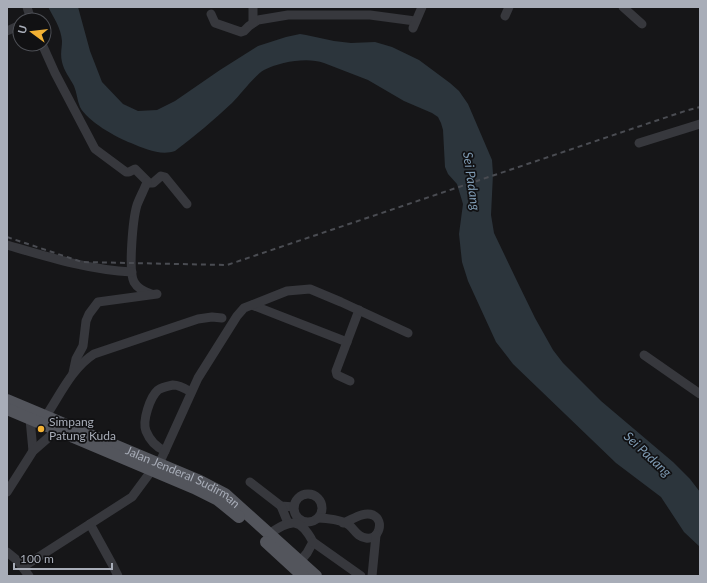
<svg xmlns="http://www.w3.org/2000/svg" width="707" height="583" viewBox="0 0 707 583" font-family="Lato,sans-serif">
<style>
.water{fill:#2c353c}
.lines{fill:none;stroke-linecap:round;stroke-linejoin:round}
.minor{stroke:#37383d;stroke-width:9}
.major{stroke:#53555c;stroke-width:12}
.rail{stroke:#4a4c52;stroke-width:2;stroke-dasharray:5 4;stroke-linecap:butt}
.poi-dot{fill:#f2b134;stroke:#111113;stroke-width:1.5}
.labels{text-anchor:middle;stroke-width:3.5;stroke-linejoin:round;paint-order:stroke}
.poi-label{font-size:12px;fill:#a8adb8;stroke:#111113;text-anchor:start}
.street-label{font-size:12px;fill:#a8adb8;stroke:#111113}
.water-label{font-size:13px;font-style:italic;fill:#7f9bb3;stroke:#111113}
</style>
<rect width="100%" height="100%" fill="#161618"/>
<path class="water" d="M 48,7 L 78,7 L 90,51 L 102,82 L 123,104 L 138,111 L 157,110 L 175,101 L 220,70 L 258,46 L 286,37 L 300,34 L 306,35 L 334,41 L 351,43 L 375,42 L 392,47 L 419,60 L 450,83 L 459,91 L 468,104 L 492,160 L 493,174 L 491,215 L 494,233 L 516,279 L 535,318 L 553,350 L 563,363 L 601,401 L 673,462 L 690,479 L 700,492 L 700,547 L 684,532 L 661,497 L 616,463 L 513,364 L 496,342 L 468,281 L 462,262 L 459,234 L 463,204 L 457,184 L 448,174 L 445,167 L 443,130 L 441,123 L 438,117 L 432,113 L 404,101 L 368,80 L 324,63 C 307,57 280,62 264,70 C 254,76 241,94 232,103 C 214,120 195,136 175,151 C 161,156 145,149 131,143 C 117,138 87,121 80,107 C 77,100 77,93 74,86 C 70,78 64,71 62,62 C 60,54 62,48 62,41 C 61,28 54,18 48,7 Z"/>
<g class="lines">
<g class="minor">
<polyline points="27,7 31,20"/>
<polyline points="623,7 642,24"/>
<polyline points="211,14 215,23 241,32 244,31 249,26 258,20 288,15 370,15 415,21"/>
<polyline points="505,16 509,7"/>
<polyline points="253,23 253,7"/>
<polyline points="413,28 422,7"/>
<polyline points="7,31 20,25"/>
<polyline points="42,44 55,73 95,149 126,172 129,172 135,169 149,183 153,183 161,176 165,177 187,204"/>
<polyline points="639,143 700,124"/>
<path d="M 147,182 C 144,190 140,197 137,205 C 133,218 128,271 134,282 C 138,289 144,291 151,294"/>
<path d="M 7,245 C 48,257 89,270 132,272"/>
<polyline points="252,305 347,342"/>
<polyline points="644,355 700,394"/>
<polyline points="73,373 76,359 83,346 86,321 89,314 98,302 157,294"/>
<polyline points="350,381 337,375 336,371 359,310"/>
<polyline points="31,414 30,419 33,451"/>
<path d="M 46,416 C 60,395 72,368 94,354 L 198,319 L 212,317 L 222,318"/>
<path d="M 165,451 C 156,447 150,441 146,431 C 142,421 150,397 158,390 C 162,387 168,386 173,385 C 180,385 186,389 191,392"/>
<polyline points="159,464 198,378 237,316 244,308 287,291 310,289 341,302 408,333"/>
<polyline points="250,482 281,506 294,507"/>
<polyline points="7,492 33,451 57,430 60,425"/>
<circle cx="308" cy="508" r="14"/>
<polyline points="281,506 288,523"/>
<path d="M 318,518 C 327,518 342,520 349,525 C 355,530 357,537 366,538 C 379,540 385,521 373,515 C 363,511 352,520 343,523"/>
<polyline points="90,524 112,564 118,576"/>
<path d="M 269,534 C 291,519 300,517 313,542 L 307,553 L 297,565"/>
<polyline points="313,542 361,576"/>
<polyline points="7,552 18,561 29,576"/>
<polyline points="23,567 132,497 152,470"/>
<polyline points="372,576 376,535"/>
</g>
<g class="major">
<path id="s1" d="M 7,400 L 200,481 L 225,494 L 316,576"/>
<polyline points="7,409 194,488 218,500 239,517"/>
<polyline points="266,542 303,576"/>
</g>
<polyline class="rail" points="7,237 82,262 227,265 685,111 700,107"/>
</g>
<circle class="poi-dot" cx="41" cy="429" r="4"/>
<g class="labels">
<g class="poi-label">
<text x="49" y="426">Simpang<tspan x="49" dy="14">Patung Kuda</tspan></text>
</g>
<g class="street-label">
<text dy="4" stroke="none"><textPath href="#s1" startOffset="192">Jalan Jenderal Sudirman</textPath></text>
</g>
<g class="water-label">
<text transform="translate(472 181) rotate(82)" y="5">Sei Padang</text>
<text transform="translate(648 454) rotate(43)" y="5">Sei Padang</text>
</g>
</g>
<rect width="707" height="583" fill="none" stroke="#a8adb8" stroke-width="16"/>
<g transform="translate(32 32) rotate(285)"><circle r="19" fill="#111113" stroke="#4d4f55"/>
<path d="M0-3L7 15L0 10L-7 15Z" fill="#f2b134"/>
<text y="-6" font-size="11" font-weight="bold" text-anchor="middle" fill="#a8adb8">U</text>
</g>
<path d="M14 563v6h98v-6" fill="none" stroke="#a8adb8" stroke-width="2"/>
<text x="20" y="563" font-size="12" fill="#a8adb8" stroke="#111113" stroke-width="3" paint-order="stroke">100 m</text>
</svg>
